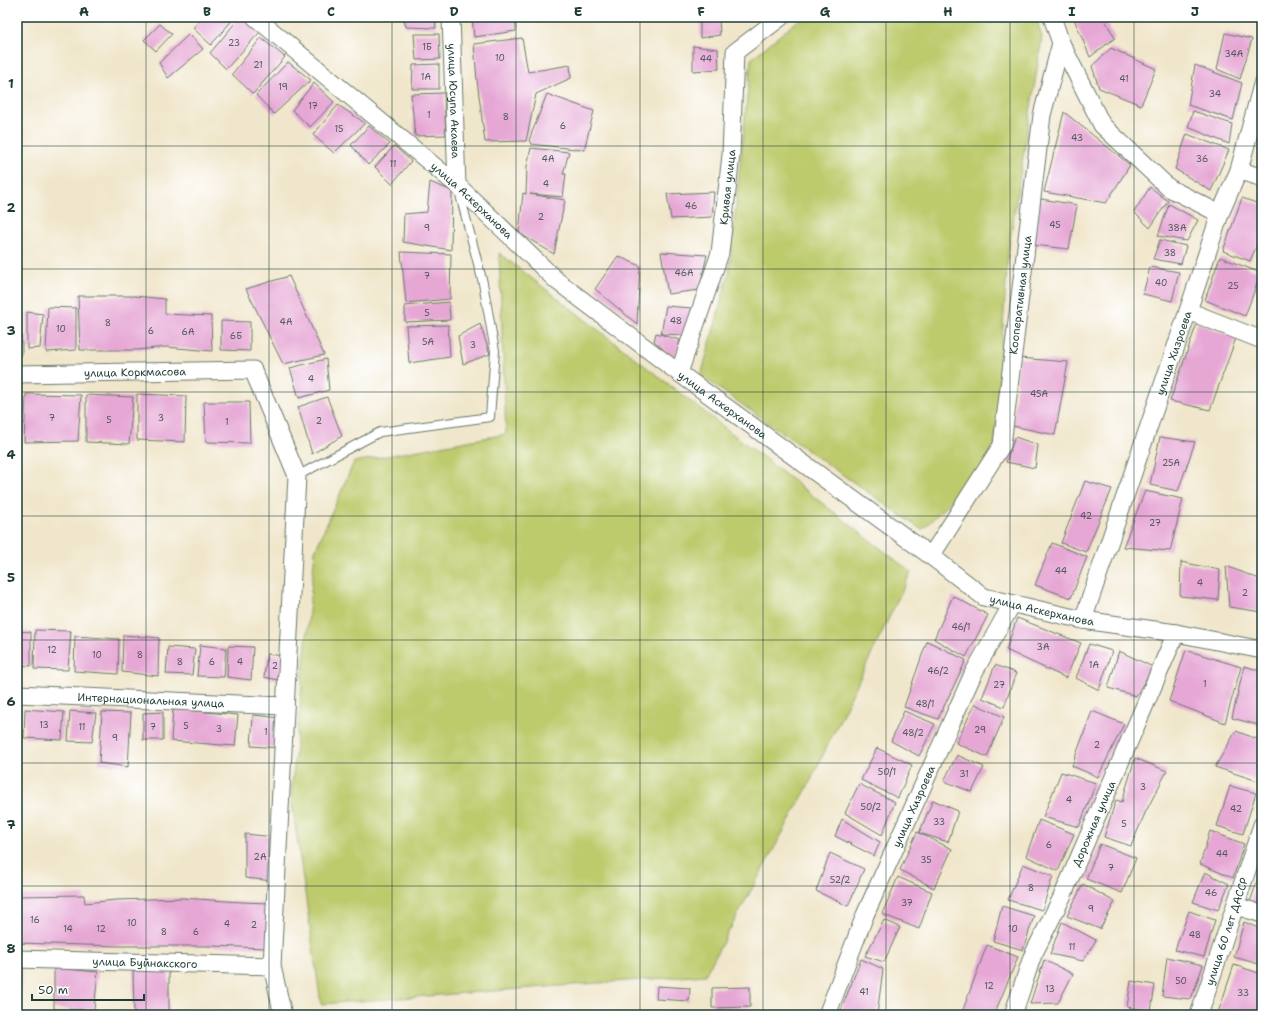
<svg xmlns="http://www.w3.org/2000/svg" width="1279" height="1032" viewBox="0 0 1279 1032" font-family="'Shantell Sans',sans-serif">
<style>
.green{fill:#becb6d;stroke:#6e8450}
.building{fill:#e6a7d5}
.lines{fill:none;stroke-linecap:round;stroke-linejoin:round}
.lane-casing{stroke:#687869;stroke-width:10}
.street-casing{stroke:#687869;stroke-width:19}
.lane{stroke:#fff;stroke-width:8}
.street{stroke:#fff;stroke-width:17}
.grid{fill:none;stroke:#1f3d34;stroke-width:1;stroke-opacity:0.55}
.labels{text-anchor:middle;stroke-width:3.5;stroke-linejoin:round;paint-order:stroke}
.number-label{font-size:9px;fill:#51585c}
.street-label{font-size:11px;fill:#1f3d34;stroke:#fff}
.neatline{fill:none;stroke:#1f3d34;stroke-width:1.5}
.grid-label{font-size:13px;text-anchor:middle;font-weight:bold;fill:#1f3d34}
</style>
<rect width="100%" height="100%" fill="#fff"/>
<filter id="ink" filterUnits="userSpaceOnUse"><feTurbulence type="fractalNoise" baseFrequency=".025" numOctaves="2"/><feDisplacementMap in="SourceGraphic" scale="8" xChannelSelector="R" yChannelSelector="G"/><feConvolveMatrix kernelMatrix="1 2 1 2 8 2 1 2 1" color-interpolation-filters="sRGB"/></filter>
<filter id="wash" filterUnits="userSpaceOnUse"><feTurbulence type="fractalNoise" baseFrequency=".012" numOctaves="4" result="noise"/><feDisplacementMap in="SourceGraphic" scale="16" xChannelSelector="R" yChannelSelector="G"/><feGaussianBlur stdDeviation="0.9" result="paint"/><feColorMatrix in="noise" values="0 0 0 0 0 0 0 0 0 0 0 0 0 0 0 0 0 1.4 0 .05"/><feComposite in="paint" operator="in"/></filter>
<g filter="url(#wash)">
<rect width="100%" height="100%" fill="#f0e6cb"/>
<g class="green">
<polygon points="802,17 1036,17 1042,37 1008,253 994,458 922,530 701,376 729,273 751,59"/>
<polygon points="499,253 911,572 807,788 705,975 321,1004 291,796 315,551 354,462 506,434"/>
</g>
<g id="blocks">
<g class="building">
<polygon points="158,17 188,17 188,18 158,19"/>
<polygon points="202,17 235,17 211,45 193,28"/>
<polygon points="240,17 243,17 260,32 226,69 210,53"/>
<polygon points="403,17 435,17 436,28 406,27"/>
<polygon points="472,17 515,17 516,31 474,37"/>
<polygon points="700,17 719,17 720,35 700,38"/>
<polygon points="1076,17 1103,17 1115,38 1090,57 1074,19"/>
<polygon points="160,24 172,34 156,51 144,40"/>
<polygon points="1225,33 1252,39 1240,79 1217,69"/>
<polygon points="189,34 203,49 168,78 159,63"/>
<polygon points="414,34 439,34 440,59 416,60"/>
<polygon points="261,38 285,57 253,94 232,74"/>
<polygon points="522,38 528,72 570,65 571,78 536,94 526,141 485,142 477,80 474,44"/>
<polygon points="693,46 718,49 719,69 693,71"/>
<polygon points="1111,48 1156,69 1141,105 1099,88 1092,66"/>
<polygon points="288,62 311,80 274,114 256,95"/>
<polygon points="439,64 439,89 412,89 413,65"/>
<polygon points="1195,65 1242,83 1233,120 1188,105"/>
<polygon points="314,83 334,102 310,127 292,110"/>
<polygon points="444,93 446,135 415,136 411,94"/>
<polygon points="547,94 594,111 584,150 531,144 529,140"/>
<polygon points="338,105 365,123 334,153 313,135"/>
<polygon points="1193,111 1232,124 1229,144 1188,127"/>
<polygon points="1064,112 1130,165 1106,203 1044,192"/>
<polygon points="369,126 390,144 368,165 351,145"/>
<polygon points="1187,134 1229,150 1211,191 1175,169"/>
<polygon points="394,146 411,161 392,184 375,167"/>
<polygon points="531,148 569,152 563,174 566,174 563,197 530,194 565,200 554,254 519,233 523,193 526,194 527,166"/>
<polygon points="430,182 452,191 451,250 403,242 404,214 427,212"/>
<polygon points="1150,187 1168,201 1150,228 1134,212"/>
<polygon points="714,192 712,217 671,219 667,194"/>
<polygon points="1242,198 1262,205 1262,233 1250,261 1223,251"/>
<polygon points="1041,199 1077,205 1069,249 1033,245"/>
<polygon points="1169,204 1198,220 1187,241 1158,236"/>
<polygon points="1160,240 1186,246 1181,264 1153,259"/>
<polygon points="401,252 451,254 450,299 406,303"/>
<polygon points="661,252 707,255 699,290 668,294"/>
<polygon points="618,256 640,266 637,324 595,289"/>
<polygon points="1220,257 1261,273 1245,316 1205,300"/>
<polygon points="1150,267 1179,272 1172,301 1143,294"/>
<polygon points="289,276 324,355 283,364 246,289"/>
<polygon points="78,296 135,296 165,299 165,314 211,316 212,351 166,347 137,350 80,350"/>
<polygon points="449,302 450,320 405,322 405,306"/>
<polygon points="666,306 692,308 684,335 661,334"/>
<polygon points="48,307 76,308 76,350 46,352"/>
<polygon points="17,312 21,312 22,355 17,355"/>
<polygon points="27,312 43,314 40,348 27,349"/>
<polygon points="221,321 250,322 250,351 221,350"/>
<polygon points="1197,323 1236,338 1210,410 1170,401"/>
<polygon points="480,324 490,354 463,364 458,336"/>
<polygon points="448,325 450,357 409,363 406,326"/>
<polygon points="656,333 680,340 675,360 654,341"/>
<polygon points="1019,358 1068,362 1055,435 1013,426"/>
<polygon points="326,359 329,390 299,398 290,368"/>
<polygon points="26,394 81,395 78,441 24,442"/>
<polygon points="137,394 186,396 185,442 137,440"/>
<polygon points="86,395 133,397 129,444 86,442"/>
<polygon points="327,397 342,436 312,454 298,407"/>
<polygon points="17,401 20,401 18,437 17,437"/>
<polygon points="204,402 249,402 250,443 206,442"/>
<polygon points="1015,437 1038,445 1035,468 1006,462"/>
<polygon points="1160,437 1195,442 1178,491 1150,485"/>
<polygon points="1085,481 1112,489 1086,552 1061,543"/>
<polygon points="1145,491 1183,499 1170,551 1123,547"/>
<polygon points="1052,543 1087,557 1071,598 1035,585"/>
<polygon points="1181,562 1220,570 1218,600 1180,596"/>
<polygon points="1226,566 1262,580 1262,612 1229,607"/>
<polygon points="953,596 988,615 966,657 934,639"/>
<polygon points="1017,618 1081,643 1066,678 1006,650"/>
<polygon points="35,630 71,631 68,670 34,669"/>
<polygon points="17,631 31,632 31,666 17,665"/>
<polygon points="123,635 159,638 158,676 122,672"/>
<polygon points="75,636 119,639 118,674 74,671"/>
<polygon points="927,641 966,660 938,719 904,707"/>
<polygon points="1089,644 1112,651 1099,690 1076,678"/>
<polygon points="200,645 226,648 224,677 197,676"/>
<polygon points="228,646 253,647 251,680 227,677"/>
<polygon points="168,647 195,649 192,675 166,674"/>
<polygon points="1186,650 1241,667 1225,723 1169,701"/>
<polygon points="1119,651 1153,667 1136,696 1108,688"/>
<polygon points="267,654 285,656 283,681 264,677"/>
<polygon points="995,665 1016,673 1004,707 982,698"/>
<polygon points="1244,666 1262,671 1262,726 1232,718"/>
<polygon points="975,704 1004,717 987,757 956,743"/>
<polygon points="25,709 64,712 62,740 24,738"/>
<polygon points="173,709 238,715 235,746 171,741"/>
<polygon points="70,711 96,713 92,742 68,741"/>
<polygon points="904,711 935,724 919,756 891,741"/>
<polygon points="1092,711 1124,724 1098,777 1072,766"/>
<polygon points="102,712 131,713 128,767 99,763"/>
<polygon points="163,712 163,740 143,740 143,713"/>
<polygon points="253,715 281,718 279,748 251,746"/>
<polygon points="1236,731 1262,741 1262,771 1258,781 1215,767"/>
<polygon points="877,748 912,765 898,798 861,780"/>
<polygon points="957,755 984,767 972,792 944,781"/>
<polygon points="1135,758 1167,771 1146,811 1131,846 1104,837 1116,800 1122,802"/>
<polygon points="1061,772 1096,783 1079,827 1043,817"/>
<polygon points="859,784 895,802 882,835 845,813"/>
<polygon points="1230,786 1256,793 1243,834 1217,826"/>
<polygon points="933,800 958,811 948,842 919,833 952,849 934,888 900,870 917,832 919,833"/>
<polygon points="842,819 880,842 874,856 835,836"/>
<polygon points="1039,820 1074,834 1058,871 1026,856"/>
<polygon points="1210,831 1244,844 1233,878 1200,864"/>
<polygon points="245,834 275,837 273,881 245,878"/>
<polygon points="1100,844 1136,858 1122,893 1086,879"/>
<polygon points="830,853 864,869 848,906 816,891"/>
<polygon points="1023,864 1053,876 1042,910 1008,900"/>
<polygon points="1262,867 1262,905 1250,902"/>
<polygon points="1205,872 1229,884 1218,910 1193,902"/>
<polygon points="898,877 932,892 919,929 882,914"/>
<polygon points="1083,884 1115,902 1100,929 1067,916"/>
<polygon points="84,895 85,903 116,900 182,898 241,902 270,903 267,948 212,946 118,946 17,943 17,896"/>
<polygon points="1002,906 1034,916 1023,950 993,941"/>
<polygon points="1189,911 1215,920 1204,957 1175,950"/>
<polygon points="884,920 900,927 884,962 865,956"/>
<polygon points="1062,922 1096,940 1083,961 1050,954"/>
<polygon points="1244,922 1262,929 1262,965 1234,957"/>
<polygon points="987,945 1018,957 994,1015 961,1015"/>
<polygon points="1167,957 1203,965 1191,999 1162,996"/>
<polygon points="861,959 883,969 877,1015 839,1015"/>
<polygon points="1044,960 1073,974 1058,1003 1030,1004"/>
<polygon points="17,965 22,965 20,1006 17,1006"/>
<polygon points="1234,965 1262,974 1262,1015 1218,1013"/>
<polygon points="54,968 98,972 94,1010 54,1009"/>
<polygon points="133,970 169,971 169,1015 134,1015"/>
<polygon points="1131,981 1155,985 1151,1011 1127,1007"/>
<polygon points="657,986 690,988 689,1001 656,999"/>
<polygon points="750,987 750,1007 712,1008 712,988"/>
</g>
</g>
</g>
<g filter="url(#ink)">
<use href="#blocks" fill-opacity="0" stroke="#687869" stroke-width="1"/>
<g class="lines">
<defs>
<polyline id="lane" points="297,476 380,432 490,417 495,351 483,283 459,191"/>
<g id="street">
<path id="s1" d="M 255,17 L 457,185 L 557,281 L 679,373 L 931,556 L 984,597 L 1083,620 L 1176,633 L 1262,650"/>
<path id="s2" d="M 451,17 L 457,185"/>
<polyline points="1061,43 1102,125 1169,188 1220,214"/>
<polyline points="1239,170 1262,178"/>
<polyline points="1188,311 1262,340"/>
<path id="s3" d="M 679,373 L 720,253 L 731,155 L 735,52 L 781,17"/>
<path id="s4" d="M 17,374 L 253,370 L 297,476 L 272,966 L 283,1015"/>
<path id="s5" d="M 931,556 L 1002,445 L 1042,115 L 1061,43 L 1052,17"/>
<path id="s6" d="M 1083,620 L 1188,311 L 1220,214 L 1239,170 L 1262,85"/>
<path id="s7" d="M 17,694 L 285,706"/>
<polyline points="1236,906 1262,914"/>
<path id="s8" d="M 17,959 L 272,966"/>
<path id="s9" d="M 827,1015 L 865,915 L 973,674 L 1012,604"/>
<path id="s10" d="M 1013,1015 L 1032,957 L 1062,897 L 1176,633"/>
<path id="s11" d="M 1199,1015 L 1262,825"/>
</g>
</defs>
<use href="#lane" class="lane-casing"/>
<use href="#street" class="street-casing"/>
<use href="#lane" class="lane"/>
<use href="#street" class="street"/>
</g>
</g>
<path class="grid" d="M 146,17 L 146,1015M 269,17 L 269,1015M 392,17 L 392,1015M 516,17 L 516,1015M 640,17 L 640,1015M 763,17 L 763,1015M 886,17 L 886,1015M 1010,17 L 1010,1015M 1134,17 L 1134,1015M 17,146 L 1262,146M 17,269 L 1262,269M 17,392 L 1262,392M 17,516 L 1262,516M 17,640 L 1262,640M 17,763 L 1262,763M 17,886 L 1262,886"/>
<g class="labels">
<g class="number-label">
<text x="234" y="46">23</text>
<text x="427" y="50">1Б</text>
<text x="1234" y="57">34А</text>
<text x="500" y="61">10</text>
<text x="706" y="62">44</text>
<text x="258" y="68">21</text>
<text x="426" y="80">1А</text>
<text x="1124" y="82">41</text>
<text x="283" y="90">19</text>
<text x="1215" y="97">34</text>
<text x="313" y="109">17</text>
<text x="429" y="118">1</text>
<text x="506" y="120">8</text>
<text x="563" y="129">6</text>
<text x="339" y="132">15</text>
<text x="1077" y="141">43</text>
<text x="548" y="162">4А</text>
<text x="1202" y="162">36</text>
<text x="393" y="167">11</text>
<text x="546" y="187">4</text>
<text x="691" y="209">46</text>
<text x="541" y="220">2</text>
<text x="1055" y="228">45</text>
<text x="427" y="231">9</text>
<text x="1177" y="231">38А</text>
<text x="1170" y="256">38</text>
<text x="684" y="276">46А</text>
<text x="427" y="279">7</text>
<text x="1161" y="286">40</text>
<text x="1233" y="289">25</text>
<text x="427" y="316">5</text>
<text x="676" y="324">48</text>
<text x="286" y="325">4А</text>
<text x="108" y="326">8</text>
<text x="61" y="332">10</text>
<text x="151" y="334">6</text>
<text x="188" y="335">6А</text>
<text x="236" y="339">6Б</text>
<text x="428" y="345">5А</text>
<text x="473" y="348">3</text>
<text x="311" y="382">4</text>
<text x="1039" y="397">45А</text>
<text x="52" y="421">7</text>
<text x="161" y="421">3</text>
<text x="109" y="423">5</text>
<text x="319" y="424">2</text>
<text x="227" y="425">1</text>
<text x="1171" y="466">25А</text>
<text x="1086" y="519">42</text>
<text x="1155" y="526">27</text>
<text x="1061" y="574">44</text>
<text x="1200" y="586">4</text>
<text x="1245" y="596">2</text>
<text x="961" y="630">46/1</text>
<text x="1043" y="650">3А</text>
<text x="52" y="653">12</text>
<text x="97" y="658">10</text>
<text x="140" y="658">8</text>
<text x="180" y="665">8</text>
<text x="212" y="665">6</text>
<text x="240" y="665">4</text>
<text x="1094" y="668">1А</text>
<text x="275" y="669">2</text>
<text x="938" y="674">46/2</text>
<text x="1205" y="687">1</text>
<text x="999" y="688">27</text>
<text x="925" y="707">48/1</text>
<text x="44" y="728">13</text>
<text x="186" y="729">5</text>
<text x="82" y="730">11</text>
<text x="153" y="730">7</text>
<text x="219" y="732">3</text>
<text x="980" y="733">29</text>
<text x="266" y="735">1</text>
<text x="913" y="736">48/2</text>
<text x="115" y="741">9</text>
<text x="1097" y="748">2</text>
<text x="887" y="775">50/1</text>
<text x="964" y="777">31</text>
<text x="1143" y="790">3</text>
<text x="1069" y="803">4</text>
<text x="871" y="810">50/2</text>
<text x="1236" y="812">42</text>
<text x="939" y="825">33</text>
<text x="1124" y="827">5</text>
<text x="1049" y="848">6</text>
<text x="1222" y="857">44</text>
<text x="260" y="860">2А</text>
<text x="926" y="863">35</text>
<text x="1111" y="871">7</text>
<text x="840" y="883">52/2</text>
<text x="1031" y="891">8</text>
<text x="1211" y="896">46</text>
<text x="907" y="906">37</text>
<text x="1091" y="912">9</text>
<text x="35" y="923">16</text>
<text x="132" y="926">10</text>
<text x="227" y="927">4</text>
<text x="254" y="928">2</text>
<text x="68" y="932">14</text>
<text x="101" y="932">12</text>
<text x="1013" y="932">10</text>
<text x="164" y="935">8</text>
<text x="196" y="935">6</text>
<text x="1195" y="938">48</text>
<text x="1072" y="950">11</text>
<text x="1181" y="984">50</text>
<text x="989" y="989">12</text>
<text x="1050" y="992">13</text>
<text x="864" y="995">41</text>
<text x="1243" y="996">33</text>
</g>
<g class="street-label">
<text dy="4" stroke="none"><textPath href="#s2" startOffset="84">улица Юсупа Акаева</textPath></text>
<text dy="4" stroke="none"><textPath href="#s3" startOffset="193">Кривая улица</textPath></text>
<text dy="4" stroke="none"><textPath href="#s1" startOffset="284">улица Аскерханова</textPath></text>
<text dy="4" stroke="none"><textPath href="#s5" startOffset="283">Кооперативная улица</textPath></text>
<text dy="4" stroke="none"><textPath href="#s6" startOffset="282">улица Хизроева</textPath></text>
<text dy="4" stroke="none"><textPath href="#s4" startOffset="118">улица Коркмасова</textPath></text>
<text dy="4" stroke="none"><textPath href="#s1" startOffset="608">улица Аскерханова</textPath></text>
<text dy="4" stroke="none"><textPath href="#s1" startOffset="992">улица Аскерханова</textPath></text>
<text dy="4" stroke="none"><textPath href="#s7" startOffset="134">Интернациональная улица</textPath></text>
<text dy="4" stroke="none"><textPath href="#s9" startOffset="226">улица Хизроева</textPath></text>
<text dy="4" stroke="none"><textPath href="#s10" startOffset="208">Дорожная улица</textPath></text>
<text dy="4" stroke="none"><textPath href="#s11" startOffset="88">улица 60 лет ДАССР</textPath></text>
<text dy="4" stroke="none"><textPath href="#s8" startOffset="128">улица Буйнакского</textPath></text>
</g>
</g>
<rect width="1279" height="1032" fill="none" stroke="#fff" stroke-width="44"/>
<path d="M32 994v6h112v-6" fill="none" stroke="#1f3d34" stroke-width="2"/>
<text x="38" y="994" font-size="12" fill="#1f3d34" stroke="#ffffff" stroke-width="3" paint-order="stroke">50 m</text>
<rect x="22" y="22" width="1235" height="988" class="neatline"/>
<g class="grid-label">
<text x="84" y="16">A</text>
<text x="207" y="16">B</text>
<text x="331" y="16">C</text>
<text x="454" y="16">D</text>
<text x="578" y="16">E</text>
<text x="701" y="16">F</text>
<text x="825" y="16">G</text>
<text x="948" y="16">H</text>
<text x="1072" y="16">I</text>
<text x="1195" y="16">J</text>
<text x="11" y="88">1</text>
<text x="11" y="212">2</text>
<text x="11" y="335">3</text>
<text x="11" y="459">4</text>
<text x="11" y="582">5</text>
<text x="11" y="706">6</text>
<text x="11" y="829">7</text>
<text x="11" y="953">8</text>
</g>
</svg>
